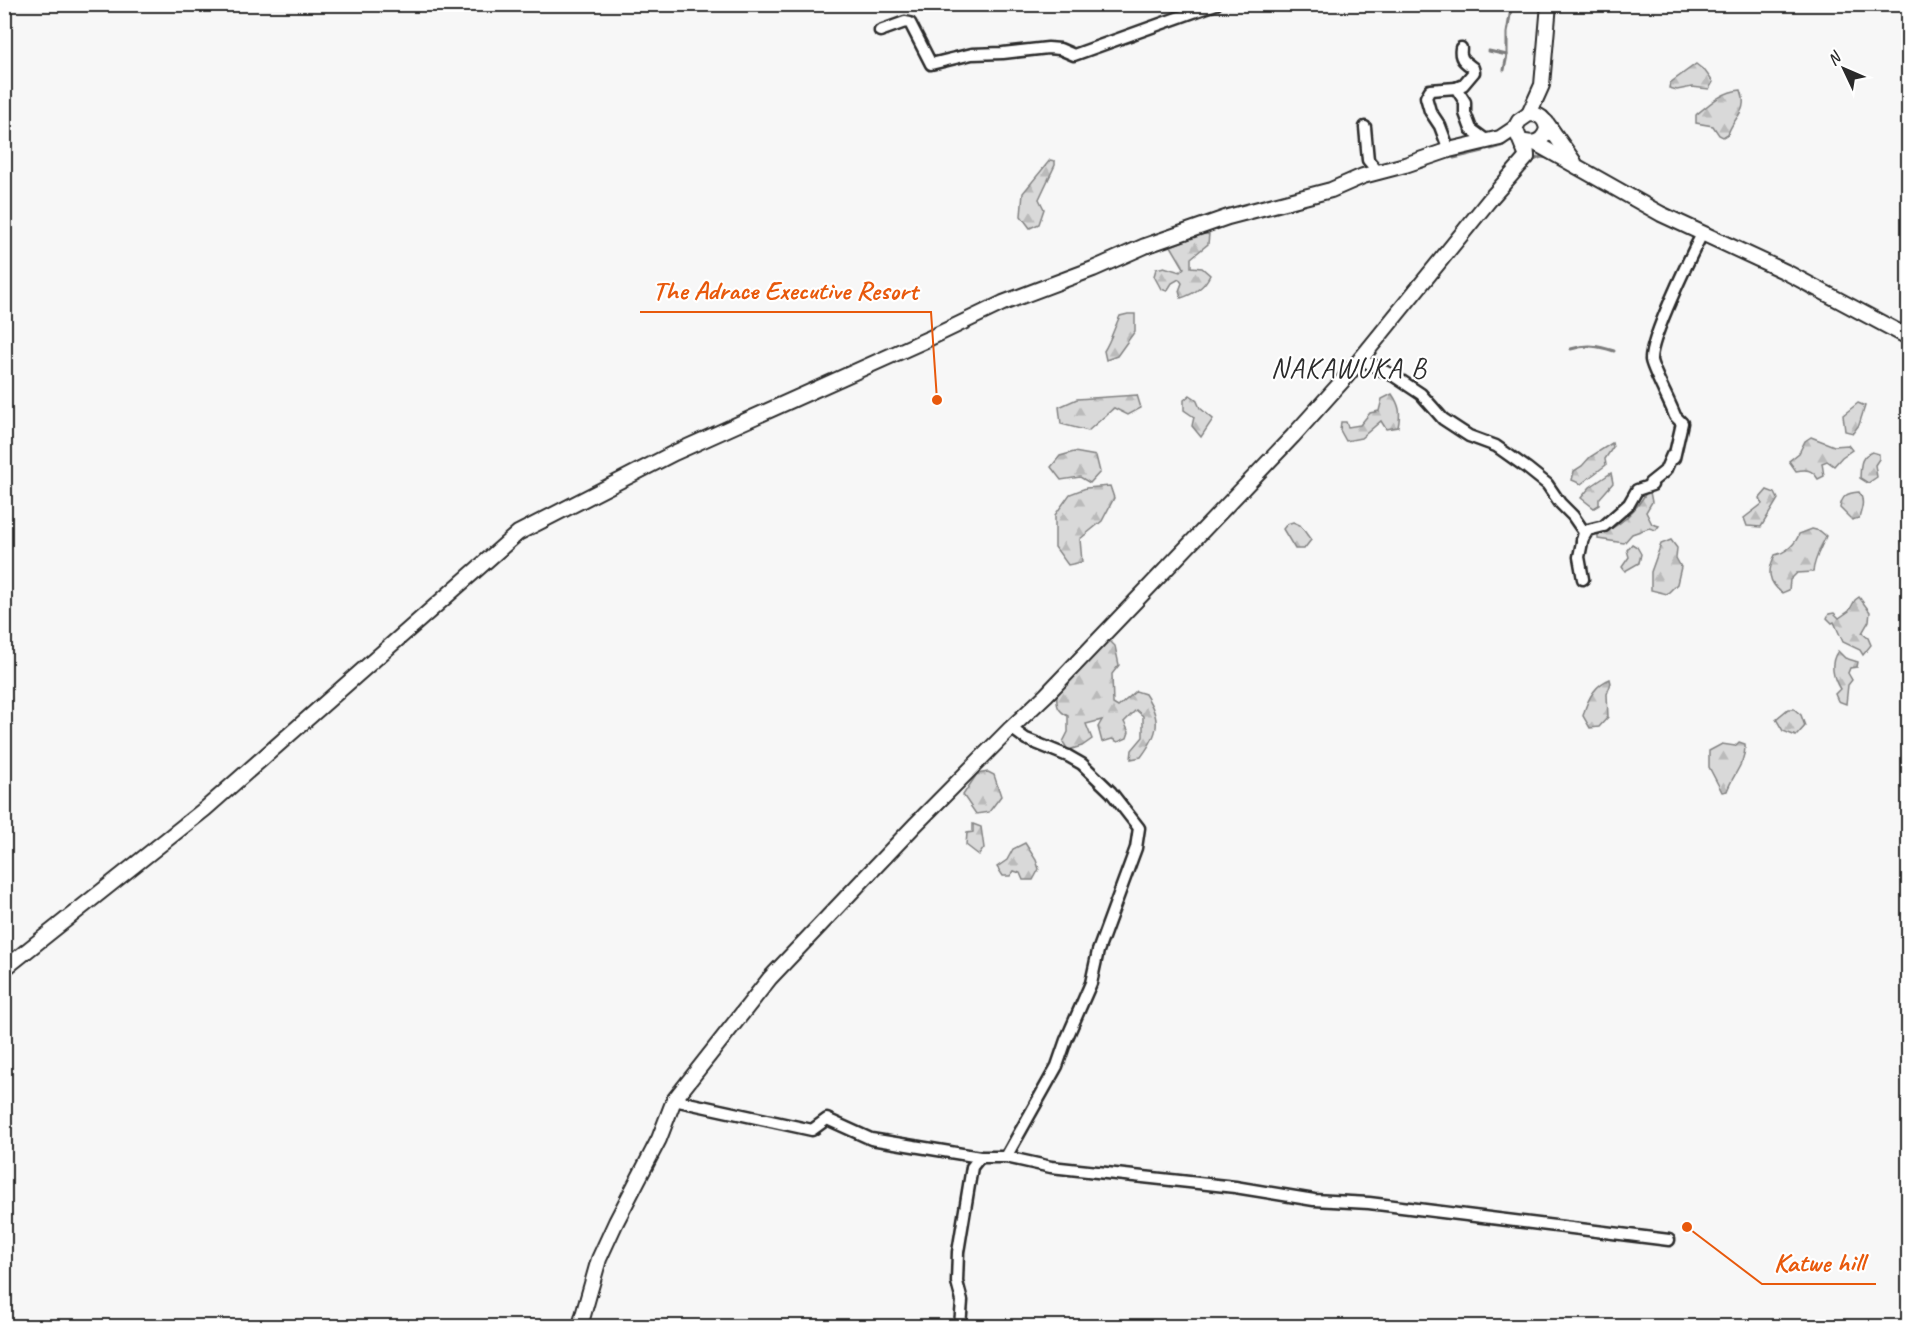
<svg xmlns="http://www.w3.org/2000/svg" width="1913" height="1331" viewBox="0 0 1913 1331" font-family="Caveat,sans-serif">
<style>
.forest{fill:url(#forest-firs);stroke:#828282;stroke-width:1.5}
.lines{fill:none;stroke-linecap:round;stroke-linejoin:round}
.stream{stroke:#7b7b7b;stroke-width:3}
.street-casing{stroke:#2b2b2b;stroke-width:15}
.secondary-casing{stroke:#2b2b2b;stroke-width:18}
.street{stroke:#fff;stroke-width:10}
.secondary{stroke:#fff;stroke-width:14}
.labels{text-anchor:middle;stroke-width:4.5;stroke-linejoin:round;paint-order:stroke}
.quarter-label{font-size:28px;letter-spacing:1.5px;fill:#2b2b2b;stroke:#fff}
.leader{fill:none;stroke:#e8590c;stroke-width:2}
.callout-dot{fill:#e8590c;stroke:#fff;stroke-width:2}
.callout-label{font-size:27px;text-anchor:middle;font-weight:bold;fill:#e8590c;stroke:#fff;stroke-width:4.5;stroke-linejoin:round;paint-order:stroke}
</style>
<defs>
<pattern id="forest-firs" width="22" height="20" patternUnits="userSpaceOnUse" patternTransform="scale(1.5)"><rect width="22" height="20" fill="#d9d9d9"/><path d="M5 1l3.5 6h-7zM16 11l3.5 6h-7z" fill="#bababa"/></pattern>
</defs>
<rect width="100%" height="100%" fill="#f7f7f7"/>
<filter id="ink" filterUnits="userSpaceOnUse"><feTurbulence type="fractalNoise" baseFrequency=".0167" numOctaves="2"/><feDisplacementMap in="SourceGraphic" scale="12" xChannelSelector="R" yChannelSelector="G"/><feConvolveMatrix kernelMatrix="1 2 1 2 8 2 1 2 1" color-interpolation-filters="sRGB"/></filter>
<g filter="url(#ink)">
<g class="forest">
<polygon points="1696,64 1705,71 1713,82 1709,89 1692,87 1677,90 1669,88 1670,83"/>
<path d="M 1741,90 C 1749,112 1734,116 1728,134 L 1723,137 L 1719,135 L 1713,126 L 1696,123 L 1696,115 C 1709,104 1723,91 1741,90 Z"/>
<polygon points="1050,160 1055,161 1055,165 1039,199 1044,209 1039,224 1030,228 1021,216 1023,193"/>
<path d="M 1201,234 L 1209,234 L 1208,244 L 1191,258 L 1191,267 L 1202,268 L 1210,275 C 1204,288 1194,294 1181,298 L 1179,291 L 1182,283 L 1179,279 L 1172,283 L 1167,291 L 1161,289 L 1154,276 L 1156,269 L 1164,267 L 1180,272 L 1184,268 L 1171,246 Z"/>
<path d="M 1128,314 L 1135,314 L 1135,331 L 1117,356 L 1106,360 L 1104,351 C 1111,340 1114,328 1120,316 Z"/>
<path d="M 1392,394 C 1400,406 1401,413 1398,427 L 1386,429 L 1381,421 L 1361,438 L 1346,441 L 1340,430 L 1341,422 L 1346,422 L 1348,427 L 1360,425 L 1370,413 L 1379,411 L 1382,399 Z"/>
<polygon points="1137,395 1141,408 1128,415 1114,408 1088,431 1061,424 1059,407 1077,399"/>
<polygon points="1190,395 1196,399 1200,408 1213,419 1201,437 1192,426 1194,417 1184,410 1184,400"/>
<polygon points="1858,403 1865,406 1859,425 1853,433 1845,431 1843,415"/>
<path d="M 1811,437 L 1834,446 L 1848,445 L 1852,450 L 1842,457 L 1834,466 L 1827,461 L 1822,463 L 1824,476 L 1818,479 C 1812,469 1806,469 1796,471 L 1789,461 L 1799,453 L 1805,441 Z"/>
<polygon points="1612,443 1613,447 1605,459 1606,465 1581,484 1572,480 1574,471 1582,466 1590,457"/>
<polygon points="1074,452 1096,456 1100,472 1090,483 1080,477 1061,480 1051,467 1060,456"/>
<path d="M 1872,452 L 1879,454 L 1879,459 L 1875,465 L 1877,477 L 1868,483 L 1860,478 C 1861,466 1859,457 1872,452 Z"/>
<polygon points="1611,473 1613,483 1599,499 1599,505 1594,508 1581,498 1590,487"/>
<polygon points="1110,486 1114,498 1102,521 1080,539 1082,562 1068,565 1055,547 1055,515 1070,494 1086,488"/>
<polygon points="1767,490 1775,493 1778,499 1761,527 1747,526 1744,518 1762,504 1760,498"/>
<path d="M 1650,492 L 1652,502 L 1646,512 L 1652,524 L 1659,526 L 1656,530 L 1649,528 L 1632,534 L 1624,543 L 1598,539 L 1598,533 C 1618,530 1636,510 1646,493 Z"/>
<path d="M 1859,492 C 1865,501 1862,508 1859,518 L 1852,520 L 1840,508 C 1842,495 1847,493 1859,492 Z"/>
<polygon points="1293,522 1300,525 1311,540 1304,549 1295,549 1283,529 1287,524"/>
<path d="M 1812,529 L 1820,531 L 1826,536 C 1821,548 1814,559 1813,572 L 1797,573 L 1790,580 L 1789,590 L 1782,593 C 1768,582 1767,571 1775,555 C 1785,553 1796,544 1799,534 Z"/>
<polygon points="1671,540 1677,548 1676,558 1681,567 1677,584 1667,594 1651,590 1651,572 1661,544"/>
<polygon points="1632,544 1637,547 1641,554 1639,563 1625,571 1622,567 1629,557 1627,550"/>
<polygon points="1859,597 1870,612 1869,621 1862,633 1868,638 1871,645 1863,655 1860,650 1843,642 1834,622 1832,623 1827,618 1829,614 1834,613 1839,618 1849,611 1855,600"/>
<path d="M 1109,640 L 1115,646 L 1119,665 L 1112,674 L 1113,704 L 1118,707 L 1136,691 L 1145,694 C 1162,720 1159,733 1141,757 L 1131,759 L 1132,750 L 1143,737 L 1143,716 L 1136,710 L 1124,722 L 1129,732 L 1127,738 L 1118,742 L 1112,739 L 1102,742 L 1098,727 L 1102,720 L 1086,724 L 1092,739 L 1082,746 L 1068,750 L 1063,742 L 1068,732 L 1068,716 C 1058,711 1056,706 1057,694 L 1098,647 Z"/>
<path d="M 1838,651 L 1845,658 L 1858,662 L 1857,667 L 1850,668 L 1848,673 L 1852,680 L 1848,685 L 1846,704 L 1838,701 L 1835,694 L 1840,689 C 1833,678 1829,663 1838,651 Z"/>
<path d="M 1610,679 L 1611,683 L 1607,694 L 1608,717 L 1599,727 L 1590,728 L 1583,716 C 1587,700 1594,685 1610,679 Z"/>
<polygon points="1788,709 1794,709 1801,715 1805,726 1796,736 1783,731 1776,719"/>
<path d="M 1739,742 L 1745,744 C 1746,763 1733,774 1727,791 L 1722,792 L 1709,767 L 1709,751 L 1722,744 L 1735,746 Z"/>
<polygon points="988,772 994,775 1001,796 989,812 976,814 963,795 977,774"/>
<polygon points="973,824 981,827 984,848 979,855 966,845 967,833 973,832"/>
<polygon points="1025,843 1036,860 1039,869 1033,880 1023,880 1020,873 1014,871 1010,876 1003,876 997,867 1007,860 1013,849"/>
</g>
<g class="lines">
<g class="stream">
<polyline points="1489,51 1507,55"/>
<polyline points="1504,70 1507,55 1507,33 1511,9"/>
<polyline points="1491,149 1502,146 1511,139"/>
<polyline points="1454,158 1483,151"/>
<polyline points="1531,161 1541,157 1548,158"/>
<polyline points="1649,200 1678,214"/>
<polyline points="1797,286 1813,296"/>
<path d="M 1571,349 C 1588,344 1598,346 1614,351"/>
</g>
<defs>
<g id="street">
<polyline points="880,31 905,22 910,23 931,64 972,54 1003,53 1048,48 1060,49 1074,55 1216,4"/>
<path d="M 1456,88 L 1463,85 L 1474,72 L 1473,68 C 1465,62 1459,59 1461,48"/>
<polyline points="1365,127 1368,160 1379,173"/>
<polyline points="1449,150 1440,126 1430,111 1426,97 1430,90 1456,88 1465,102 1465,113 1471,129 1486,140"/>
<polyline points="1360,359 1394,376 1421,394 1443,419 1469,436 1496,446 1527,468 1547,484 1560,503 1573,516 1584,532 1579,557 1583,579"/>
<path d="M 1582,540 L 1588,530 L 1604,526 L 1629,504 L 1637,490 L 1652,485 L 1650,483 L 1665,471 L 1672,455 L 1674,458 L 1682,423 L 1675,416 C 1671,404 1652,369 1651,360 C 1650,339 1691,255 1702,234"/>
<polyline points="674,1100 812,1130 827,1119 871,1139 980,1157 1006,1157 1051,1167 1235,1187 1314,1200 1369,1203 1669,1240"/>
<polyline points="1006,1157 1057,1066 1066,1040 1091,983 1098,951 1136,848 1139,828 1111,792 1082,764 1068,756 1026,739 1011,728"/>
<polyline points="960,1326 962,1301 957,1282 958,1252 972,1167 980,1157"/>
</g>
<g id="secondary">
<path d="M 1529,114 C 1540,114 1545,118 1547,129 C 1544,139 1537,145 1526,142 L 1527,157 L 1515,128 L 1519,121 Z"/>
<polyline points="1529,114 1542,85 1549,4"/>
<polyline points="1546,122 1574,162"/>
<polyline points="1535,143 1661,214 1786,272 1908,337"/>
<polyline points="4,969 205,809 518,533 674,453 928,339 1003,303 1093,269 1145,246 1228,217 1331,190 1363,176 1405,165 1449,150 1500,138 1515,128"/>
<polyline points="580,1326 599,1259 616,1222 659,1139 674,1100 770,978 915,825 1011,728 1046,695 1293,436 1346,377 1491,198 1527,157"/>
</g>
</defs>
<use href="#street" class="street-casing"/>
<use href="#secondary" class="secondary-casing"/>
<use href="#street" class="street"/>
<use href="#secondary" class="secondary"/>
</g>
</g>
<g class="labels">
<g class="quarter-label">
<text x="1349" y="377">NAKAWUKA B</text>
</g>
</g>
<path class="leader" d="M937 400L931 312H640M1687 1227L1762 1284H1876"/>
<g class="callout-dot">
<circle cx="937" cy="400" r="6"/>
<circle cx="1687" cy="1227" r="6"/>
</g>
<g class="callout-label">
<text x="785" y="299">The Adrace Executive Resort</text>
<text x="1819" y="1271">Katwe hill</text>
</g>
<rect width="1913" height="1331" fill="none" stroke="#fff" stroke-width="24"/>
<rect x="12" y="12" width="1889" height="1307" fill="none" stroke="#2b2b2b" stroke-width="2" filter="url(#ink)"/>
<g transform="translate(1844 69) rotate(314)" stroke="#ffffff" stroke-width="4.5" paint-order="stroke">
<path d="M0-4.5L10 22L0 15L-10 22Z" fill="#2b2b2b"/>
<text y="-9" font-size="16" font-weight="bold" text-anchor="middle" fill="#2b2b2b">N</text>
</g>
</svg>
